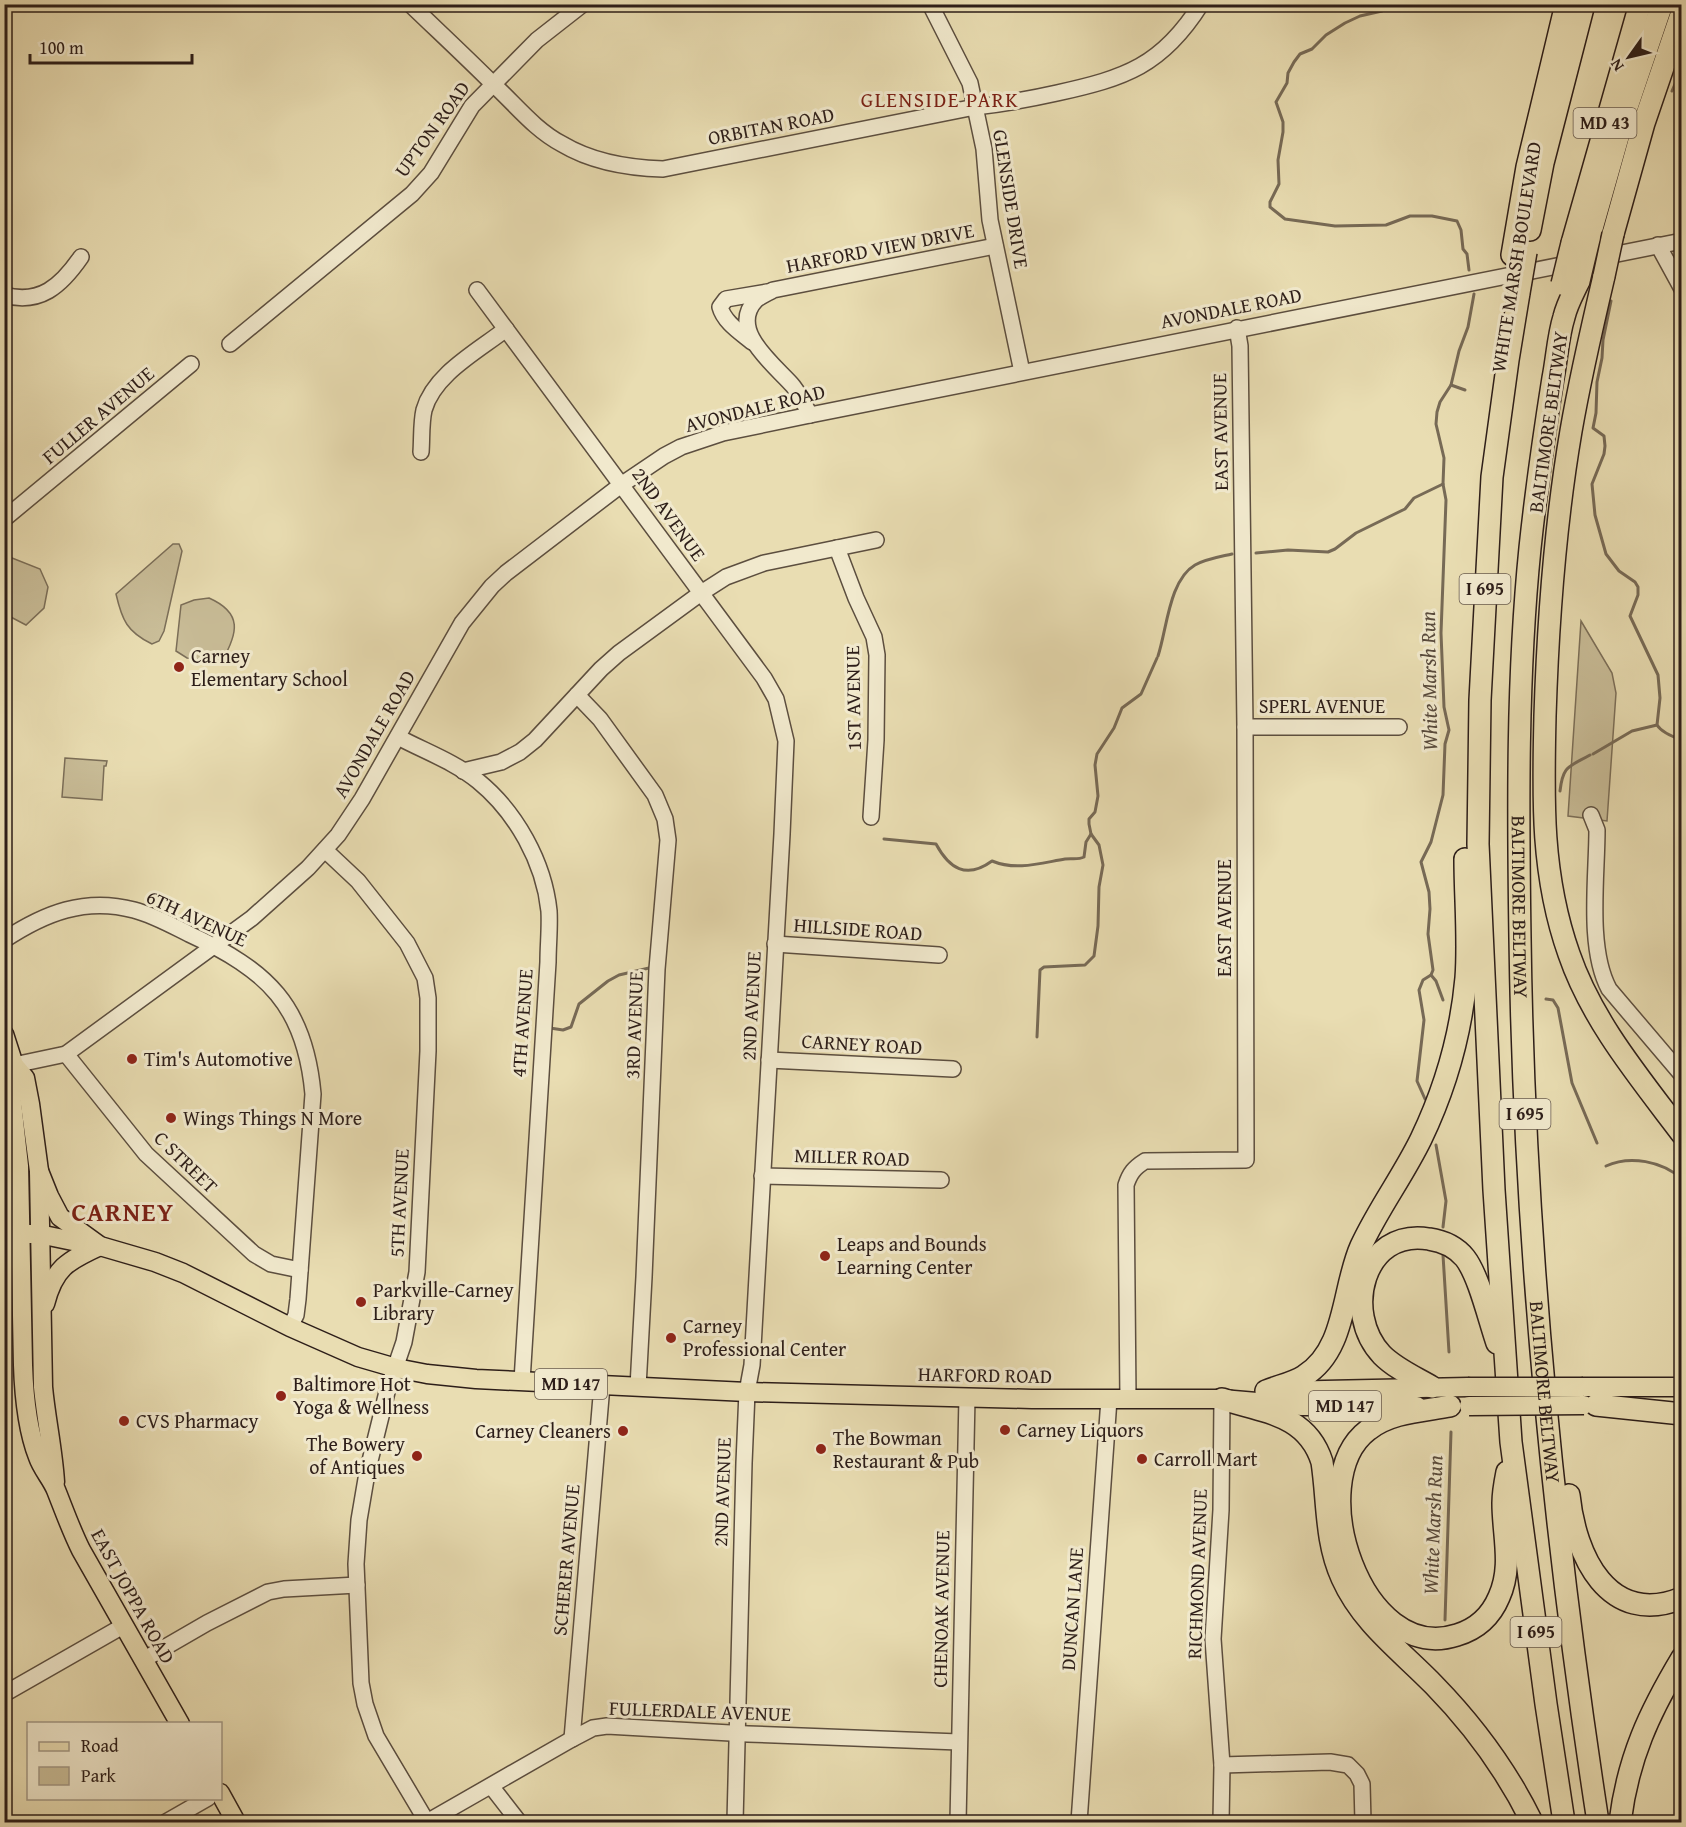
<svg xmlns="http://www.w3.org/2000/svg" width="1686" height="1827" viewBox="0 0 1686 1827" font-family="'Gentium Book Plus',serif">
<style>
.green{fill:#c9bd98;stroke:#7b6e58;stroke-width:1.5}
.lines{fill:none;stroke-linecap:round;stroke-linejoin:round}
.stream{stroke:#776a56;stroke-width:3}
.minor-casing{stroke:#5c4e3f;stroke-width:18}
.major-casing{stroke:#2d1e19;stroke-width:21}
.highway-casing{stroke:#2d1e19;stroke-width:24}
.minor{stroke:#f1e9cd;stroke-width:15}
.major{stroke:#e9ddb2;stroke-width:18}
.highway{stroke:#e9ddb2;stroke-width:21}
.major-bridge-casing{stroke:#2d1e19;stroke-width:21;stroke-linecap:butt}
.highway-bridge-casing{stroke:#2d1e19;stroke-width:24;stroke-linecap:butt}
.major-bridge{stroke:#e9ddb2;stroke-width:18}
.highway-bridge{stroke:#e9ddb2;stroke-width:21}
.poi-dot{fill:#8f2418;stroke:#f1e9cd;stroke-width:2}
.labels{text-anchor:middle;stroke-width:6;stroke-linejoin:round;paint-order:stroke}
.shield{fill:#f1e9cd;stroke:#685b4f;stroke-width:1.5}
.shield-label{font-size:18px;font-weight:bold;fill:#2d1e19}
.street-label{font-size:20px;fill:#2d1e19;stroke:#f1e9cd}
.poi-label{font-size:20px;fill:#2d1e19;stroke:#f1e9cd;text-anchor:start}
.neighbourhood-label{font-size:21px;letter-spacing:1.5px;fill:#7a1f14;stroke:#f1e9cd}
.water-label{font-size:21px;font-style:italic;fill:#584a3c;stroke:#f1e9cd}
.district-label{font-size:26px;font-weight:bold;letter-spacing:1.5px;fill:#7a1f14;stroke:#f1e9cd}
</style>
<rect width="100%" height="100%" fill="#e9ddb2"/>
<filter id="stains"><feTurbulence type="fractalNoise" baseFrequency=".00333" numOctaves="4"/><feColorMatrix values="0 0 0 0 .2 0 0 0 0 .09 0 0 0 0 .02 0 0 0 .5 -.17"/></filter>
<radialGradient id="worn" r=".72"><stop offset=".6" stop-color="#630" stop-opacity="0"/><stop offset="1" stop-color="#630" stop-opacity=".3"/></radialGradient>
<g class="green">
<path d="M 173,544 L 179,544 L 182,551 L 164,631 L 159,641 L 152,644 C 127,632 122,620 116,594 Z"/>
<polygon points="7,556 40,569 48,587 44,608 26,625 5,614 4,560"/>
<path d="M 209,598 C 243,613 238,633 222,661 L 187,658 L 176,651 L 181,605 L 194,600 Z"/>
<polygon points="1581,621 1612,673 1616,693 1607,821 1568,816"/>
<polygon points="65,758 107,761 106,766 104,766 102,800 62,797"/>
</g>
<g class="lines">
<g class="stream">
<polyline points="1393,4 1382,11 1360,16 1345,23 1326,35 1312,49 1300,54 1294,62 1288,73 1287,83 1276,102 1283,122 1283,132 1278,160 1279,184 1270,202 1270,207 1285,219 1335,226 1386,225 1410,216 1432,216 1457,221 1461,230 1463,249 1467,254 1469,270"/>
<polyline points="1421,4 1427,10 1448,4"/>
<polyline points="1672,91 1682,68"/>
<path d="M 1611,301 L 1603,340 L 1602,358 L 1597,382 L 1596,413 L 1593,428 L 1604,436 L 1605,446 L 1604,454 L 1592,484 L 1595,515 L 1606,554 L 1619,571 L 1635,582 L 1638,587 L 1638,595 L 1630,616 L 1658,675 L 1660,698 L 1657,725 C 1662,733 1673,737 1682,740"/>
<polyline points="1451,385 1465,390"/>
<polyline points="1256,553 1288,550 1328,552 1335,549 1356,533 1405,509 1414,498 1443,484"/>
<path d="M 1158,656 C 1167,629 1169,580 1195,565 C 1206,559 1219,557 1232,554"/>
<polyline points="1593,754 1632,731 1657,725"/>
<path d="M 1560,791 C 1563,765 1569,767 1590,755"/>
<path d="M 884,839 L 936,844 C 949,868 966,880 992,861 C 1016,871 1041,863 1065,859 C 1072,858 1078,860 1084,857 L 1086,842 L 1091,834"/>
<polyline points="1431,975 1436,981 1443,1000"/>
<polyline points="1546,999 1553,1000 1558,1008 1572,1083 1597,1143"/>
<polyline points="550,1028 563,1030 571,1027 579,1004 608,981 619,975 649,968"/>
<polyline points="1037,1037 1040,970 1044,967 1085,965 1094,956 1098,926 1099,887 1103,865 1099,845 1091,834 1089,824 1089,819 1095,812 1098,796 1095,765 1097,754 1114,728 1122,708 1141,694 1157,658"/>
<polyline points="1425,1099 1417,1081 1424,1020 1419,990 1423,980 1431,975 1433,970 1428,934 1430,909 1429,892 1421,862 1431,842 1443,795 1445,744 1449,730 1444,707 1441,633 1446,500 1443,484 1444,458 1436,424 1437,412 1440,402 1451,385 1459,351 1468,327 1474,294"/>
<polyline points="1436,1145 1446,1201 1443,1227"/>
<path d="M 1606,1166 C 1630,1155 1662,1161 1682,1179"/>
<polyline points="1443,1255 1449,1352"/>
<polyline points="1445,1620 1451,1432"/>
</g>
<defs>
<g id="minor">
<path d="M 410,4 C 438,31 466,57 493,84 C 515,104 535,130 562,144 C 592,162 629,168 663,169 L 975,107 C 1003,104 1030,99 1057,93 C 1125,78 1162,66 1201,4"/>
<polyline points="930,4 970,83 984,149 990,220 1022,372"/>
<polyline points="1658,245 1682,289"/>
<polyline points="477,290 764,678 776,699 786,741 782,834 752,1365 747,1392 744,1463 735,1822"/>
<path d="M 4,295 C 40,305 61,286 81,257"/>
<path d="M 752,342 C 740,332 724,322 720,307 L 726,299 L 767,292"/>
<polyline points="230,344 412,194 431,173 472,106 537,40 583,4"/>
<path d="M 810,415 C 805,405 800,395 793,386 C 776,366 727,330 756,300 C 761,296 768,293 773,290 L 995,246"/>
<path d="M 421,452 C 422,439 421,423 424,410 C 434,374 478,351 506,329"/>
<polyline points="4,519 191,364"/>
<polyline points="837,548 856,598 874,637 877,655 876,740 871,817"/>
<polyline points="577,695 600,719 655,795 665,819 668,840 657,969 644,1277 638,1387"/>
<polyline points="1245,727 1399,727"/>
<path d="M 398,737 C 424,751 455,762 478,781 C 516,812 544,862 549,911 C 550,928 548,945 548,962 L 522,1381"/>
<polyline points="463,771 501,762 520,752 535,740 601,669 619,653 701,593 726,577 764,563 876,540"/>
<path d="M 1591,815 L 1597,830 C 1597,877 1587,948 1609,989 L 1682,1075"/>
<polyline points="325,850 358,881 407,943 425,978 428,998 428,1051 417,1272 404,1342 387,1392 367,1473 359,1520 356,1564 361,1683 365,1704 376,1736 427,1822"/>
<path d="M 4,940 C 45,913 85,897 134,910 C 153,915 171,925 189,934 C 267,970 305,1005 313,1094 L 298,1299 L 296,1315 L 290,1327"/>
<polyline points="775,944 939,955"/>
<polyline points="66,1054 146,1154 254,1254 271,1264 300,1270"/>
<polyline points="769,1060 953,1069"/>
<polyline points="14,1065 66,1054 252,918 308,868 338,835 362,799 462,623 492,586 506,573 621,485 664,456 681,447 723,433 810,415 1682,241"/>
<polyline points="762,1176 941,1180"/>
<path d="M 1128,1399 L 1126,1185 C 1130,1173 1134,1168 1145,1161 L 1246,1160 L 1245,727 L 1240,346 L 1237,328"/>
<polyline points="143,1660 207,1623 268,1592 284,1589 357,1585"/>
<polyline points="4,1694 123,1626"/>
<polyline points="572,1739 602,1385"/>
<polyline points="1222,1765 1330,1762 1348,1765 1357,1774 1362,1784 1363,1822"/>
<polyline points="491,1786 519,1822"/>
<polyline points="166,1822 208,1798"/>
<polyline points="427,1822 572,1739 593,1728 607,1726 748,1734 959,1742"/>
<polyline points="958,1822 967,1397"/>
<polyline points="1079,1822 1109,1399"/>
<polyline points="1221,1822 1222,1765 1213,1639 1221,1510 1222,1399"/>
</g>
<g id="major">
<path d="M 4,1034 L 14,1065 L 25,1078 L 30,1104 L 39,1171 L 43,1387 C 46,1419 53,1450 55,1482"/>
<path d="M 14,1065 L 10,1084 L 19,1166 L 23,1365 C 24,1395 27,1429 38,1457 C 42,1469 51,1478 56,1490 C 64,1510 71,1530 81,1550 L 180,1724"/>
<polyline points="39,1171 49,1196 60,1217 100,1246 155,1262 183,1273 290,1327 358,1357 396,1368 427,1374 476,1379 747,1392 1032,1399 1222,1399 1302,1406 1417,1406"/>
<polyline points="4,1234 39,1234 92,1245"/>
<path d="M 45,1304 C 54,1268 67,1261 100,1246"/>
<polyline points="1583,1387 1682,1387"/>
<polyline points="1277,1391 1468,1387"/>
<polyline points="220,1793 236,1822"/>
</g>
<g id="highway">
<polyline points="1530,230 1543,163 1584,4"/>
<polyline points="1613,234 1644,123 1682,12"/>
<polyline points="1589,239 1624,116 1662,4"/>
<polyline points="1572,243 1640,4"/>
<polyline points="1512,255 1527,167 1566,4"/>
<path d="M 1604,276 C 1592,327 1580,379 1571,431 C 1555,525 1548,620 1545,716 C 1543,799 1541,875 1569,954 C 1592,1021 1639,1077 1682,1134"/>
<path id="s1" d="M 1579,281 C 1574,292 1567,304 1564,317 C 1558,336 1557,358 1553,378 C 1544,435 1536,491 1530,548 C 1517,677 1518,808 1520,938 C 1524,1234 1553,1530 1598,1822"/>
<polyline points="1519,293 1508,360 1492,477 1480,700 1478,844 1494,1190 1511,1442 1546,1704 1564,1822"/>
<path d="M 1432,1387 C 1415,1377 1396,1369 1382,1355 C 1342,1313 1363,1228 1429,1239 C 1443,1241 1456,1247 1465,1258 C 1479,1276 1489,1320 1497,1343"/>
<path d="M 1266,1391 C 1278,1386 1293,1383 1304,1376 C 1347,1350 1342,1288 1361,1246 C 1378,1209 1403,1176 1421,1139 C 1445,1089 1461,1033 1466,978 C 1469,939 1465,898 1465,859"/>
<path d="M 1222,1399 C 1263,1412 1307,1414 1322,1462 C 1328,1501 1325,1541 1342,1578 C 1362,1623 1401,1651 1434,1685 C 1474,1726 1507,1771 1532,1822"/>
<polyline points="1596,1405 1682,1414"/>
<path d="M 1450,1406 C 1423,1411 1390,1412 1368,1430 C 1301,1481 1362,1666 1457,1635 C 1477,1629 1491,1616 1499,1597 C 1513,1566 1503,1536 1503,1503 C 1503,1493 1505,1482 1507,1472"/>
<path d="M 1569,1495 C 1575,1555 1608,1628 1682,1598"/>
<path d="M 1620,1822 C 1628,1758 1649,1713 1682,1658"/>
</g>
</defs>
<use href="#minor" class="minor-casing"/>
<use href="#major" class="major-casing"/>
<use href="#highway" class="highway-casing"/>
<use href="#minor" class="minor"/>
<use href="#major" class="major"/>
<use href="#highway" class="highway"/>
<defs>
<g id="major-bridge">
<polyline points="1468,1387 1583,1387"/>
<polyline points="1469,1406 1584,1405"/>
</g>
<g id="highway-bridge">
<polyline points="1604,276 1613,234"/>
<polyline points="1579,281 1589,239"/>
<polyline points="1562,284 1572,243"/>
<polyline points="1519,293 1526,252"/>
</g>
</defs>
<use href="#major-bridge" class="major-bridge-casing"/>
<use href="#highway-bridge" class="highway-bridge-casing"/>
<use href="#major-bridge" class="major-bridge"/>
<use href="#highway-bridge" class="highway-bridge"/>
</g>
<g class="poi-dot">
<circle cx="179" cy="667" r="6"/>
<circle cx="132" cy="1059" r="6"/>
<circle cx="171" cy="1118" r="6"/>
<circle cx="825" cy="1256" r="6"/>
<circle cx="361" cy="1302" r="6"/>
<circle cx="671" cy="1338" r="6"/>
<circle cx="281" cy="1396" r="6"/>
<circle cx="124" cy="1421" r="6"/>
<circle cx="1005" cy="1430" r="6"/>
<circle cx="623" cy="1431" r="6"/>
<circle cx="821" cy="1449" r="6"/>
<circle cx="417" cy="1456" r="6"/>
<circle cx="1142" cy="1459" r="6"/>
</g>
<g class="labels">
<g class="shield">
<rect x="1573.5" y="108" width="63" height="30" rx="4.5"/>
<rect x="1459.5" y="574" width="51" height="30" rx="4.5"/>
<rect x="1499.5" y="1099" width="51" height="30" rx="4.5"/>
<rect x="535" y="1369" width="72" height="30" rx="4.5"/>
<rect x="1309" y="1391" width="72" height="30" rx="4.5"/>
<rect x="1510.5" y="1617" width="51" height="30" rx="4.5"/>
</g>
<g class="shield-label">
<text x="1605" y="129">MD 43</text>
<text x="1485" y="595">I 695</text>
<text x="1525" y="1120">I 695</text>
<text x="571" y="1390">MD 147</text>
<text x="1345" y="1412">MD 147</text>
<text x="1536" y="1638">I 695</text>
</g>
<g class="street-label">
<text transform="translate(771 126) rotate(-11)" y="7">ORBITAN ROAD</text>
<text transform="translate(432 129) rotate(-54)" y="7">UPTON ROAD</text>
<text transform="translate(1011 199) rotate(81)" y="7">GLENSIDE DRIVE</text>
<text transform="translate(880 248) rotate(-11)" y="7">HARFORD VIEW DRIVE</text>
<text transform="translate(1516 257) rotate(-81)" y="7">WHITE MARSH BOULEVARD</text>
<text transform="translate(1231 308) rotate(-11)" y="7">AVONDALE ROAD</text>
<text transform="translate(755 408) rotate(-14)" y="7">AVONDALE ROAD</text>
<text transform="translate(98 415) rotate(-40)" y="7">FULLER AVENUE</text>
<text transform="translate(1548 422) rotate(-82)" y="7">BALTIMORE BELTWAY</text>
<text transform="translate(1220 432) rotate(-91)" y="7">EAST AVENUE</text>
<text transform="translate(669 514) rotate(54)" y="7">2ND AVENUE</text>
<text transform="translate(853 698) rotate(-91)" y="7">1ST AVENUE</text>
<text x="1322" y="713">SPERL AVENUE</text>
<text transform="translate(374 734) rotate(-60)" y="7">AVONDALE ROAD</text>
<text dy="7" stroke="none"><textPath href="#s1" startOffset="632">BALTIMORE BELTWAY</textPath></text>
<text transform="translate(197 918) rotate(25)" y="7">6TH AVENUE</text>
<text transform="translate(1224 918) rotate(-90)" y="7">EAST AVENUE</text>
<text transform="translate(858 929) rotate(4)" y="7">HILLSIDE ROAD</text>
<text transform="translate(751 1006) rotate(-87)" y="7">2ND AVENUE</text>
<text transform="translate(522 1023) rotate(-86)" y="7">4TH AVENUE</text>
<text transform="translate(634 1025) rotate(-88)" y="7">3RD AVENUE</text>
<text transform="translate(862 1044) rotate(3)" y="7">CARNEY ROAD</text>
<text transform="translate(852 1157) rotate(2)" y="7">MILLER ROAD</text>
<text transform="translate(186 1162) rotate(44)" y="7">C STREET</text>
<text transform="translate(399 1203) rotate(-87)" y="7">5TH AVENUE</text>
<text transform="translate(985 1375) rotate(1)" y="7">HARFORD ROAD</text>
<text dy="7" stroke="none"><textPath href="#s1" startOffset="1118">BALTIMORE BELTWAY</textPath></text>
<text transform="translate(722 1492) rotate(-88)" y="7">2ND AVENUE</text>
<text transform="translate(566 1560) rotate(-85)" y="7">SCHERER AVENUE</text>
<text transform="translate(1197 1574) rotate(-88)" y="7">RICHMOND AVENUE</text>
<text transform="translate(133 1596) rotate(61)" y="7">EAST JOPPA ROAD</text>
<text transform="translate(941 1609) rotate(-89)" y="7">CHENOAK AVENUE</text>
<text transform="translate(1072 1609) rotate(-86)" y="7">DUNCAN LANE</text>
<text transform="translate(700 1711) rotate(2)" y="7">FULLERDALE AVENUE</text>
</g>
<g class="poi-label">
<text x="191" y="663">Carney<tspan x="191" dy="23">Elementary School</tspan></text>
<text x="144" y="1066">Tim's Automotive</text>
<text x="183" y="1125">Wings Things N More</text>
<text x="837" y="1251">Leaps and Bounds<tspan x="837" dy="23">Learning Center</tspan></text>
<text x="373" y="1297">Parkville-Carney<tspan x="373" dy="23">Library</tspan></text>
<text x="683" y="1333">Carney<tspan x="683" dy="23">Professional Center</tspan></text>
<text x="293" y="1391">Baltimore Hot<tspan x="293" dy="23">Yoga &amp; Wellness</tspan></text>
<text x="136" y="1428">CVS Pharmacy</text>
<text x="1017" y="1437">Carney Liquors</text>
<text x="611" y="1438" text-anchor="end">Carney Cleaners</text>
<text x="833" y="1445">The Bowman<tspan x="833" dy="23">Restaurant &amp; Pub</tspan></text>
<text x="405" y="1451" text-anchor="end">The Bowery<tspan x="405" dy="23">of Antiques</tspan></text>
<text x="1154" y="1466">Carroll Mart</text>
</g>
<g class="neighbourhood-label">
<text x="940" y="107">GLENSIDE PARK</text>
</g>
<g class="water-label">
<text transform="translate(1429 681) rotate(-91)" y="7">White Marsh Run</text>
<text transform="translate(1433 1525) rotate(-88)" y="7">White Marsh Run</text>
</g>
<g class="district-label">
<text x="123" y="1221">CARNEY</text>
</g>
</g>
<rect width="1686" height="1827" fill="none" stroke="#e9ddb2" stroke-width="24"/>
<rect x="6" y="6" width="1674" height="1815" fill="none" stroke="#2d1e19" stroke-width="3"/>
<rect x="12" y="12" width="1662" height="1803" fill="none" stroke="#2d1e19" stroke-width="1.5"/>
<rect x="27" y="1722" width="195" height="78" fill="#f1e9cd" stroke="#a39885" stroke-width="1.5"/>
<rect x="39" y="1742" width="30" height="9" fill="#e9ddb2" stroke="#a39885" stroke-width="1.5"/>
<text x="81" y="1752" font-size="18" fill="#2d1e19">Road</text>
<rect x="39" y="1767" width="30" height="18" fill="#c9bd98" stroke="#a39885" stroke-width="1.5"/>
<text x="81" y="1782" font-size="18" fill="#2d1e19">Park</text>
<g transform="translate(1629 57) rotate(236)" stroke="#f1e9cd" stroke-width="4.5" paint-order="stroke">
<path d="M0-4.5L10 22L0 15L-10 22Z" fill="#2d1e19"/>
<text y="-9" font-size="16" font-weight="bold" text-anchor="middle" fill="#2d1e19">N</text>
</g>
<path d="M30 54v9h162v-9" fill="none" stroke="#2d1e19" stroke-width="3"/>
<text x="39" y="54" font-size="18" fill="#2d1e19" stroke="#f1e9cd" stroke-width="4.5" paint-order="stroke">100 m</text>
<rect width="100%" height="100%" filter="url(#stains)"/>
<rect width="100%" height="100%" fill="url(#worn)"/>
</svg>
